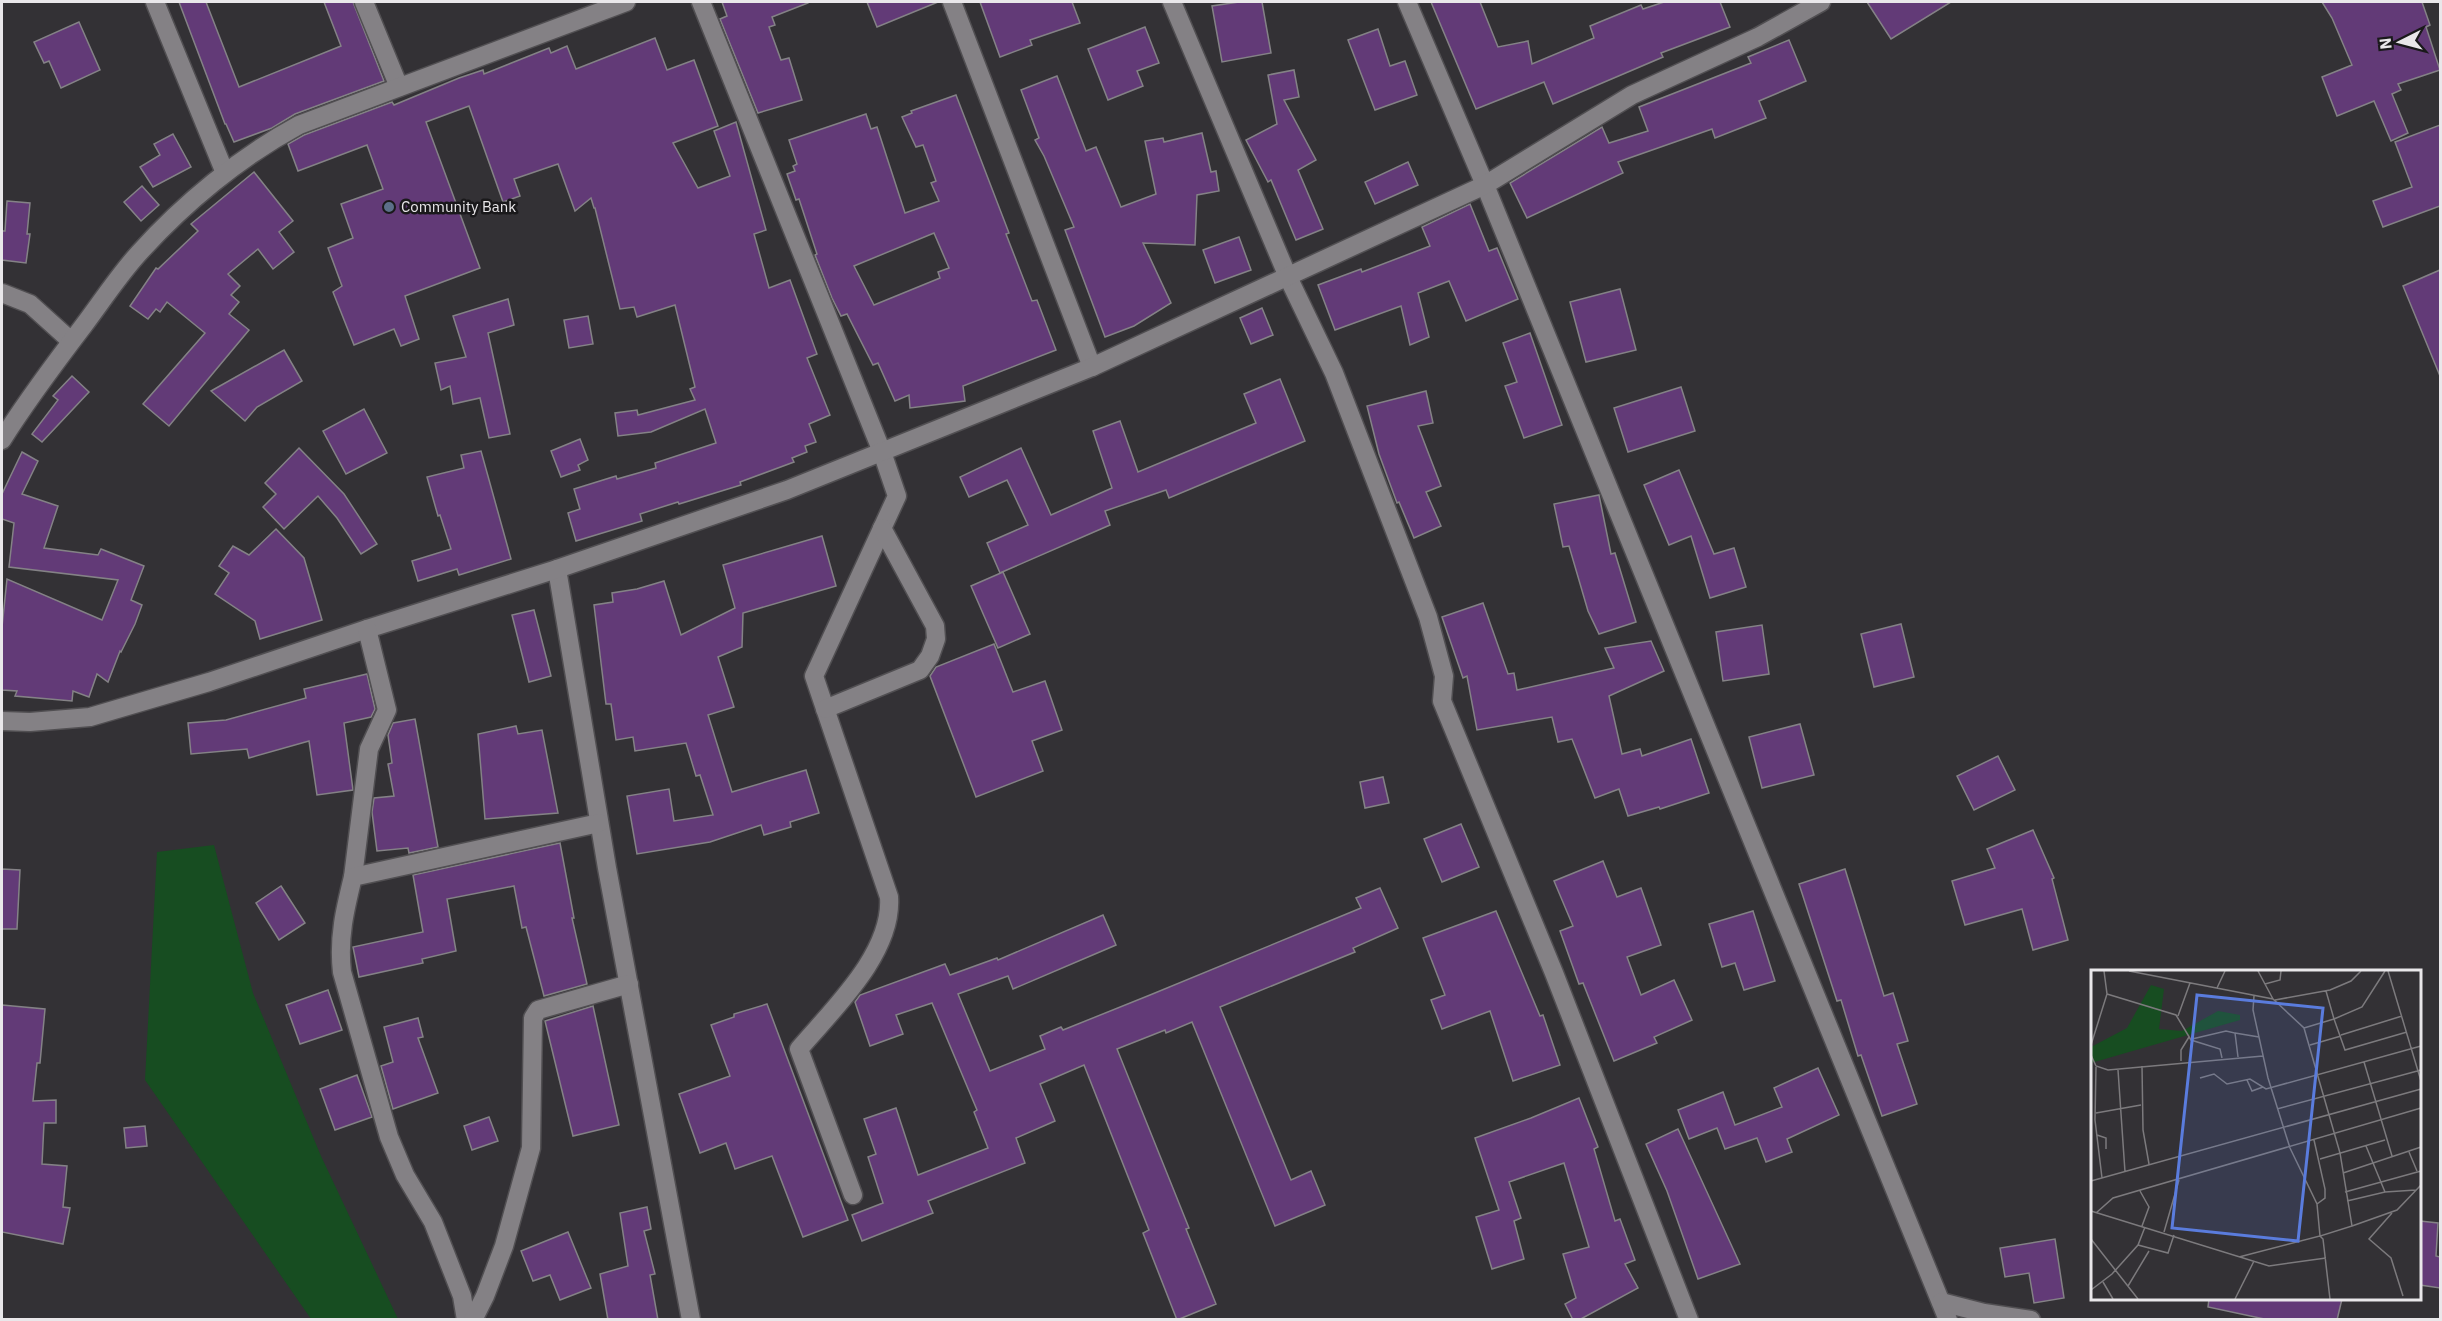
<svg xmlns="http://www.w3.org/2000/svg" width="2442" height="1321" viewBox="0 0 2442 1321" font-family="'IBM Plex Sans',sans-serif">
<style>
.green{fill:#174d21}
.building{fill:#623a77;stroke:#848286;stroke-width:1.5;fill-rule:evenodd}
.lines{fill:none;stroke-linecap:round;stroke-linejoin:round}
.minor-casing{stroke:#514f52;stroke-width:21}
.minor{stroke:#848185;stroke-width:18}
.service-dot{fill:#5c6f8a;stroke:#1a191b;stroke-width:2}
.labels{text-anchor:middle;stroke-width:5;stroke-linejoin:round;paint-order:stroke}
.poi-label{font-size:15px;fill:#e9e7ea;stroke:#1a191b;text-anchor:start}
.inset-road{fill:none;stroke:#7c7a7d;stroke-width:1.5}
.view{fill:#5a7cdd;fill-opacity:0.15;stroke:#5a7cdd;stroke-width:3}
.inset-edge{fill:none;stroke:#e9e7ea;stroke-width:3}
</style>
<rect width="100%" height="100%" fill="#333135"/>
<polygon class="green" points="214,845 253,993 321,1156 398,1319 311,1319 145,1080 157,852"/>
<g class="building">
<polygon points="179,2 206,2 239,87 341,46 324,2 353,2 384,81 295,114 272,128 234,142 226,124 225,124"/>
<polygon points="722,2 808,2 808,3 772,17 775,25 769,27 781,60 789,58 802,100 758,113 720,19 727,16"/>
<polygon points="867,2 938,2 877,27"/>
<polygon points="980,2 1072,2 1080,23 1030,40 1032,45 1000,57"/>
<polygon points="1239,2 1262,2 1271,53 1222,62 1212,6"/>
<polygon points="1431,2 1480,2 1498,47 1528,41 1532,64 1594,38 1590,26 1641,5 1643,9 1664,2 1720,2 1730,27 1661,53 1663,57 1553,104 1544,82 1476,109"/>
<polygon points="1867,2 1951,2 1891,39"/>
<polygon points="2322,2 2422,2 2430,25 2426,27 2440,70 2398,84 2401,90 2392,94 2408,133 2391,141 2374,101 2337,116 2322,77 2352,65 2332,18"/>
<polygon points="79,22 100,70 61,88 49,61 44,63 34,42"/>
<polygon points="1145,27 1159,63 1137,71 1143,86 1108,100 1088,49"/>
<polygon points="1378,29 1390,66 1405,61 1417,95 1375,110 1348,40"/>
<polygon points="655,38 667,70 694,60 718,126 673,143 698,188 730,176 714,131 736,122 766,230 754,234 769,288 790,280 817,354 807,358 830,415 809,424 816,442 805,446 807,452 792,458 794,462 740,482 741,485 679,504 678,502 640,514 642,521 576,541 568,513 580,509 574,489 616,476 617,479 656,468 655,463 716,443 705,409 651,432 618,436 615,413 637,410 638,415 695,400 690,389 695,387 675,305 637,317 634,307 620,309 595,208 594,208 591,198 575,211 558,164 514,179 520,196 503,202 469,106 426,122 480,268 405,296 419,339 401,346 394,329 354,345 333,292 342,286 328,248 353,238 341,204 383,189 367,145 298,171 288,144 304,135 392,102 394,105 459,78 483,70 484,74 549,48 551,53 567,46 576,69"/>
<polygon points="1789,40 1806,81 1759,101 1766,118 1715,138 1712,129 1618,162 1623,173 1527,218 1510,183 1602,127 1609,143 1648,131 1639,107 1751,63 1748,57"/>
<polygon points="1294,70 1299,97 1284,100 1316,160 1298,170 1323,229 1296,240 1271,180 1268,182 1246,140 1277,124 1268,75"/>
<polygon points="1057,76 1086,151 1096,147 1121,207 1156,194 1145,141 1163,138 1164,142 1202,133 1211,172 1216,171 1219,191 1197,195 1195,245 1143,243 1171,303 1134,326 1105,337 1065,230 1074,227 1044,156 1035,140 1039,138 1021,90"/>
<path d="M 956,95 L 1009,233 L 1006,234 L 1032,301 L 1037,300 L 1056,350 L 963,386 L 965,401 L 910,408 L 909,395 L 895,401 L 878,363 L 873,365 L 847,314 L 841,316 L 832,298 L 815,255 L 817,254 L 799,199 L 796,200 L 787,174 L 795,171 L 793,166 L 797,164 L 789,140 L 866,114 L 871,129 L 877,127 L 905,213 L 939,201 L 931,183 L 936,181 L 923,145 L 916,147 L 902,117 L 912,113 L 911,111 ZM 934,233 L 949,268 L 938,272 L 940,278 L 874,305 L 854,266 Z"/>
<polygon points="2440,125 2440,206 2383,227 2373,201 2412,187 2395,142"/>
<polygon points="173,134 191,167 153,187 140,167 160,155 154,144"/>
<polygon points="1408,162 1418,185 1375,204 1365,182"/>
<polygon points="254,172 293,221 279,232 294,252 273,269 258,249 228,274 240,286 231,295 239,302 229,314 249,330 169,426 143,404 205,333 167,302 160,312 156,309 148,319 130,306 156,268 158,269 198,231 191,224"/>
<polygon points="142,186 159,205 141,221 124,202"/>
<polygon points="7,201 30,203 27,234 30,234 26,263 2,260 2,231 5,231"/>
<polygon points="1470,204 1489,251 1497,248 1518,299 1466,321 1449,281 1418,293 1429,337 1410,345 1401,306 1335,330 1318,285 1361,269 1362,272 1430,246 1422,227"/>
<polygon points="1239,237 1251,270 1215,283 1203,250"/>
<polygon points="2440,270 2440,376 2403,286"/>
<polygon points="1620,289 1636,350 1586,362 1570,302"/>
<polygon points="508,299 514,325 488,333 510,434 489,438 480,398 453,404 450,386 441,390 435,363 466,357 453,316"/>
<polygon points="1262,308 1273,335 1251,344 1240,318"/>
<polygon points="588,316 593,344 569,348 564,320"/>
<polygon points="1530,333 1562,425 1524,438 1505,386 1517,382 1503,343"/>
<polygon points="284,350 302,381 257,407 245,421 211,391"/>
<polygon points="72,376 89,392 42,442 32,434 58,400 53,396"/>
<polygon points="1280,379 1305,441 1169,498 1166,490 1105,511 1110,525 1000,573 987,543 1028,525 1007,480 969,497 960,477 1021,448 1051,515 1112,488 1093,431 1120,421 1138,472 1256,423 1244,394"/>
<polygon points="1681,387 1695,431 1628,452 1614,408"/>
<polygon points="1426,391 1433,423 1418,426 1441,486 1426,492 1441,526 1414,538 1399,502 1397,503 1379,454 1367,406"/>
<polygon points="364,409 387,453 346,474 323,431"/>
<polygon points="580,439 588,460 578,465 580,470 561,477 551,451"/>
<polygon points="299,448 344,494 377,544 361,554 337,518 318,496 284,529 263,507 276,494 265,483"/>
<polygon points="481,451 511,559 459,575 457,569 418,581 412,561 451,549 440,515 438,516 427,477 464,468 461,455"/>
<polygon points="22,452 38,461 22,494 58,506 44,548 98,555 101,549 144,566 131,600 142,605 135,624 121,652 120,651 108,682 97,674 89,697 73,691 72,701 15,696 17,691 2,690 2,627 7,579 102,620 118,580 9,567 14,523 2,519 2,494"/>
<polygon points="1679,470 1714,554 1734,548 1746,587 1710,598 1691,536 1669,545 1644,485"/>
<polygon points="1599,495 1611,554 1615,553 1636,622 1599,634 1588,611 1569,546 1563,547 1554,504"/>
<polygon points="276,529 304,558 322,620 260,639 255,621 215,594 229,573 219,566 233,546 249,555"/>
<polygon points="822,536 836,586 743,613 742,647 718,657 734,707 708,715 732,792 806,770 819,813 790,822 791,827 764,835 761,825 710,842 637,854 627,796 669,789 674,821 713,815 700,775 696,776 686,743 635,751 633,737 616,740 611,704 606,704 594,605 613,602 612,593 637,589 664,581 681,635 735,608 723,565"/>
<polygon points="1003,572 1030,634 998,648 971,586"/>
<polygon points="1483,603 1508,674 1514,673 1517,690 1614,668 1605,648 1651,641 1664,671 1609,696 1622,754 1640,749 1642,756 1691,739 1709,793 1660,809 1659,807 1628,816 1619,789 1595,798 1572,739 1558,742 1552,717 1477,730 1467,676 1463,678 1442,617"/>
<polygon points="534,610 551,676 529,682 512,615"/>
<polygon points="1901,624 1914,677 1874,687 1861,634"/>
<polygon points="1762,625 1769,674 1723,681 1716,632"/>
<polygon points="994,644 1013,692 1045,681 1062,730 1032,741 1043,771 976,797 930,676 936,667"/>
<polygon points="367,674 375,709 371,717 344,723 353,790 317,795 309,741 249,758 247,749 191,754 188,723 226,720 306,698 304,689"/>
<polygon points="415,719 438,847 409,853 408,848 377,851 372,812 374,798 394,796 388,764 392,763 388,735 393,723"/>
<polygon points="1800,724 1814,775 1762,788 1749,737"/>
<polygon points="516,726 518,734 542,730 558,813 485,819 478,734"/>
<polygon points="1998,756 2015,790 1974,810 1957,776"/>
<polygon points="1383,777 1389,803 1365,808 1360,782"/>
<polygon points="1461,824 1479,867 1442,882 1424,839"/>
<polygon points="2033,830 2054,878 2052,879 2068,940 2033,950 2022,909 1965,925 1952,881 1995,868 1987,849"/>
<polygon points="560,843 574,918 572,918 587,984 544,996 526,927 522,928 514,886 447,899 456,951 422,959 423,963 359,977 353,947 423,932 413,875"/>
<polygon points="1603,861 1617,897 1641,888 1661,945 1627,957 1641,995 1674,980 1692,1020 1654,1037 1657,1043 1614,1061 1583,983 1579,984 1560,931 1573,926 1554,881"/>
<polygon points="2,869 20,870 17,929 2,929"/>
<polygon points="1845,869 1884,996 1893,993 1908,1041 1897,1044 1917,1104 1882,1116 1861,1055 1858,1056 1841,1000 1837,1001 1799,884"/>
<polygon points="281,886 305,923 279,940 256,903"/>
<polygon points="1380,888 1398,928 1353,948 1355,952 1220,1007 1291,1180 1311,1171 1325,1205 1275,1226 1192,1022 1166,1033 1165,1030 1117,1049 1189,1228 1186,1229 1216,1304 1177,1320 1143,1233 1149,1230 1084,1065 1040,1084 1055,1121 1016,1138 1025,1163 928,1201 933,1213 862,1241 852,1215 883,1203 868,1157 876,1154 864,1119 896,1108 918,1175 988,1148 974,1112 977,1110 932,1003 896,1015 903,1034 870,1046 855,1002 860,995 945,964 950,975 997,958 998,960 1103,915 1116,945 1013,989 1008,976 958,994 990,1071 1045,1049 1040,1036 1061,1027 1063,1030 1150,995 1361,908 1356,898"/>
<polygon points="1496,911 1540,1016 1543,1015 1560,1065 1513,1081 1490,1011 1442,1029 1431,1000 1445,995 1423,938"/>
<polygon points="1753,911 1775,981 1744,990 1735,963 1722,967 1709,924"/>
<polygon points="328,990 342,1030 300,1044 286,1005"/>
<polygon points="767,1004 848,1220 803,1237 772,1156 735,1169 726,1143 700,1153 679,1094 730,1076 711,1025 734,1017 734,1014"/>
<polygon points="2,1005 45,1009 40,1063 37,1063 33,1101 56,1100 56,1123 44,1123 42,1164 67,1166 63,1207 70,1208 63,1244 2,1232"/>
<polygon points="593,1006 619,1125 573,1136 545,1021"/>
<polygon points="418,1018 423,1037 418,1038 438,1093 393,1109 381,1066 393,1062 384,1027"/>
<polygon points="1818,1068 1839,1115 1787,1139 1792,1152 1766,1162 1757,1138 1725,1149 1717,1128 1689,1139 1678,1110 1723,1092 1735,1125 1782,1107 1774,1088"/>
<polygon points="357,1075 372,1117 335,1130 320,1089"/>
<polygon points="1579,1098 1598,1147 1594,1149 1615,1221 1620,1219 1635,1260 1625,1264 1638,1288 1579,1320 1573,1320 1565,1304 1576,1298 1563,1254 1589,1247 1564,1163 1509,1182 1521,1218 1514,1221 1524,1259 1492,1269 1476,1217 1499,1210 1475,1138 1531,1118"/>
<polygon points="489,1117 498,1141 472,1150 464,1126"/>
<polygon points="145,1126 147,1146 126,1148 124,1128"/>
<polygon points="1678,1129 1740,1264 1698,1279 1667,1191 1646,1144"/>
<polygon points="647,1207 651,1229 644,1231 655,1274 650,1275 658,1320 608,1320 600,1274 628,1266 620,1213"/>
<polygon points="2420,1221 2438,1223 2436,1256 2440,1257 2440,1288 2420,1285"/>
<polygon points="568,1232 591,1288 560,1300 550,1275 533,1281 521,1251"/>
<polygon points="2055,1239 2064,1298 2034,1303 2029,1273 2005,1277 2000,1248"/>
<polygon points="2209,1299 2342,1299 2337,1320 2269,1320 2208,1307"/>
</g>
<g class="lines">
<defs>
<g id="minor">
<polyline points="155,2 225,173"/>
<polyline points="364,2 399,87"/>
<path d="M 701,2 L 882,452 L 897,496 L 814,676 L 889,897 C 893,953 833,1009 799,1049 L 853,1195"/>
<polyline points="952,2 1092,367"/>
<polyline points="1172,2 1288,277 1334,373 1428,617 1444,676 1442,701 1554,973 1689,1320"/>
<polyline points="1407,2 1485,185 1948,1320"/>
<polyline points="2,293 30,304 71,341"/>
<path d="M 2,440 C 27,400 55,363 84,325 C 102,301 119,275 139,253 C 184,203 240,157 299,125 L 626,2"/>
<polyline points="557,569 607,868 691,1320"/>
<polyline points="825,709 920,670 930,656 936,639 935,626 882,528"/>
<polyline points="2,721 30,722 90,717 209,682 367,629 557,569 787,490 1092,367 1485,185 1632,95 1758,37 1821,2"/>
<polyline points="353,877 369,749 387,710 367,629"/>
<polyline points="1941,1302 1984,1313 2031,1320"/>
<path d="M 466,1320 L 462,1296 L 433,1222 L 405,1175 L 389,1137 L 342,972 C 338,938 345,909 353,877 L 599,823"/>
<polyline points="473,1320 485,1296 504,1246 531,1148 533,1018 538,1010 629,984"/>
</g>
</defs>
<use href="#minor" class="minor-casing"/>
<use href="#minor" class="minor"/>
</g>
<circle class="service-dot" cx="389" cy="207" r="6"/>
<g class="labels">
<g class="poi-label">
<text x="401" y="212">Community Bank</text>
</g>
</g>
<g transform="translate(2091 970)">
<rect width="330" height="330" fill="#333135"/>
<path d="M 60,15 L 73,19 L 68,59 L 91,61 L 127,41 L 149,45 L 149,50 L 0,93 L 0,77 L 36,58 Z" fill="#174d21"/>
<path class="inset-road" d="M 38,1 L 182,29 L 213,58 L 249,183 L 261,256 L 229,266 L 232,269 L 239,329M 167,1 L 182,29M 294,1 L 271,37 L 243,49 L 254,80 L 316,62M 297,1 L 330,111M 174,14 L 189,10 L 190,1M 126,18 L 134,1M 16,24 L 85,45 L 100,70 L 129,79 L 131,88M 184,30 L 239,20 L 260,11 L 270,1M 87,46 L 99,13M 213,58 L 243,49 L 235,21M 144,63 L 168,67M 250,65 L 311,46M 101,69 L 135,61 L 144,63 L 147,87M 0,75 L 16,24 L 13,1M 219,75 L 250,66M 0,85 L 5,96 L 17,100 L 172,86M 90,91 L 90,80 L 98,67M 273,92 L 301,186M 51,96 L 52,160 L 58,194M 5,97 L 4,150 L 11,208M 27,100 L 34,202M 109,108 L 123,104 L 136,114 L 159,109 L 175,119 L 330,76M 156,110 L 161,121 L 172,117M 186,139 L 330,100M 5,143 L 50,135M 6,165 L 15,168 L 15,179M 223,170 L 234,219 L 234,228 L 226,234M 275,176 L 294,222M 318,182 L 326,201M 229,189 L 294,170M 252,203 L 330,177M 0,211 L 330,119M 49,221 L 58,237 L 51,256M 254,222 L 330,201M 256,231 L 294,222 L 325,220M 0,241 L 178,296 L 235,288M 5,243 L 22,228 L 330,138M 301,243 L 278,269 L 300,288 L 312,326M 261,256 L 306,240 L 330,215M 73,262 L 88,210M 0,269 L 47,329M 47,275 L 77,283 L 83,265M 148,287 L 229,266 L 226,234 L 199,178 L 177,108 L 162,40 L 163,26M 12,312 L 22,329M 37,316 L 58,281M 0,320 L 21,304 L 47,275 L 54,257M 144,329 L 163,291"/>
<path class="view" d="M 106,25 L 232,38 L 207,271 L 81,258 Z"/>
<rect width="330" height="330" class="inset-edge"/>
</g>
<rect width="2442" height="1321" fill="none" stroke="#e9e7ea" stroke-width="6"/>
<g transform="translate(2400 42) rotate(264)" stroke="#1a191b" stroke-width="4.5" paint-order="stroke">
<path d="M0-4.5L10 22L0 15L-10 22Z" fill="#e9e7ea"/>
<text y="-9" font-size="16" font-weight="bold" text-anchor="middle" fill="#e9e7ea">N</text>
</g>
</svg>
